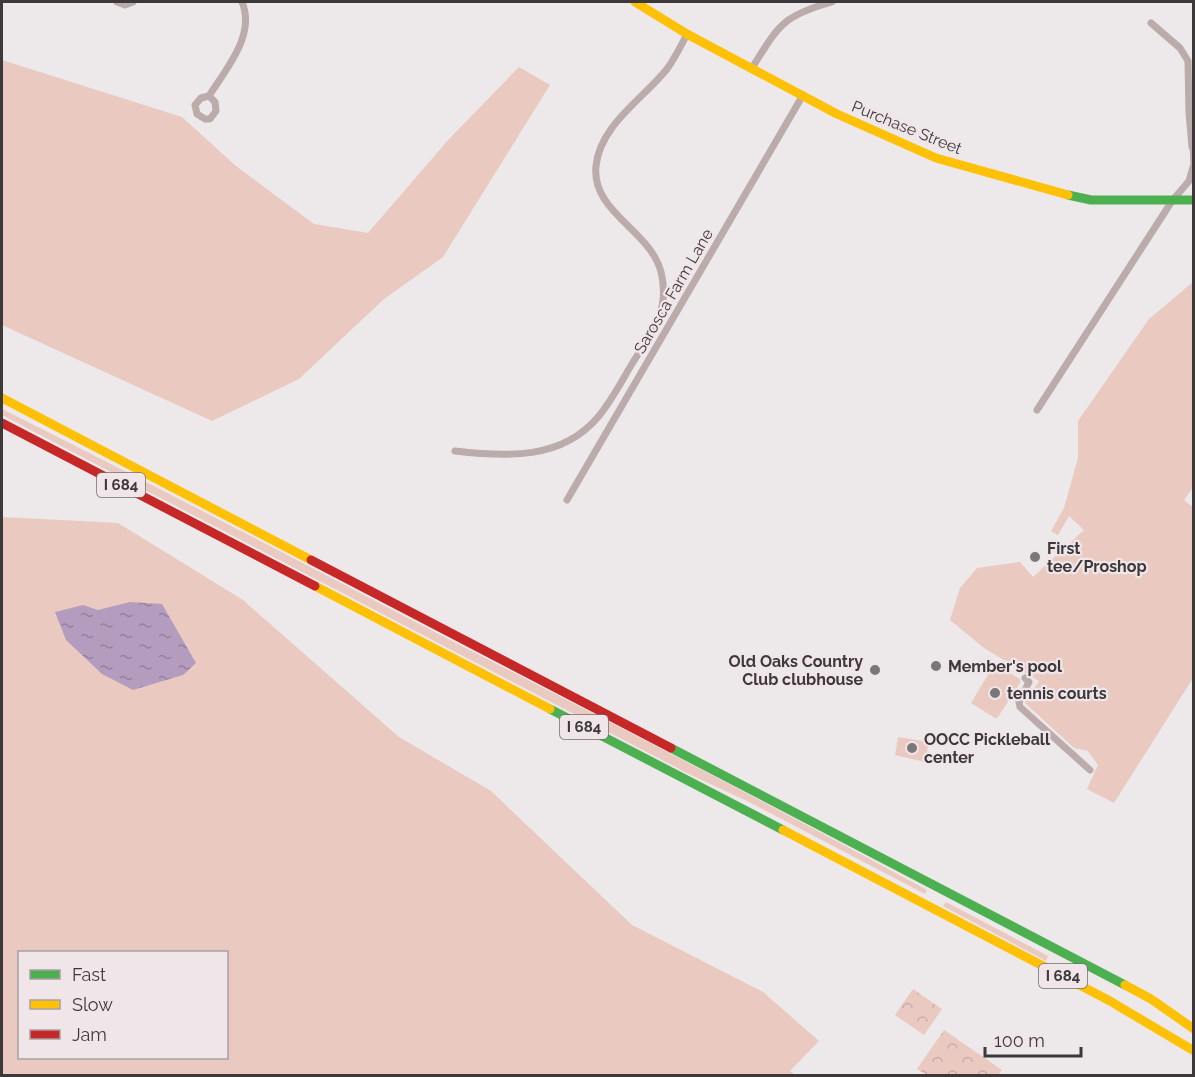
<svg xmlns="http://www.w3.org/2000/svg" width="1195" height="1077" viewBox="0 0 1195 1077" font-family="Raleway,sans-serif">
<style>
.green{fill:#e9c9c0;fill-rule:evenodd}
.park{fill:url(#park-crowns)}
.water{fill:url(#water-ripples)}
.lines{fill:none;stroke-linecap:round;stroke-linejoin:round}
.street{stroke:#bbabab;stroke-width:7}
.fast{stroke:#4caf50;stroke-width:9}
.slow{stroke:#ffc107;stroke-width:9}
.jam{stroke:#c62828;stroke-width:9}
.poi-dot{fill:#7b7677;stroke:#f0e5e8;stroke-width:2}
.labels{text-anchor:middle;stroke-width:4.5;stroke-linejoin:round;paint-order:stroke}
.shield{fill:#f0e5e8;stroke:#736d6e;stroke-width:1.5}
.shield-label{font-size:15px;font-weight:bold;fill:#3d393a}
.street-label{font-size:16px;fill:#3d393a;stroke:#f0e5e8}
.poi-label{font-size:16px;font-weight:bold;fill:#3d393a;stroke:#f0e5e8;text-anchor:start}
</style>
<defs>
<pattern id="park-crowns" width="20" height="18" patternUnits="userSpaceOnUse" patternTransform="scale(1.5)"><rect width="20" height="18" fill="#e9c9c0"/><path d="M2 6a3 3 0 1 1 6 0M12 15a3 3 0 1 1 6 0" fill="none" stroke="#c9ada6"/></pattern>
<pattern id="water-ripples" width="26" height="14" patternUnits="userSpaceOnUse" patternTransform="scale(1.5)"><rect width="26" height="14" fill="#b49cbf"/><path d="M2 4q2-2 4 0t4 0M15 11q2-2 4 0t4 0" fill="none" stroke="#94809c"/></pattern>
</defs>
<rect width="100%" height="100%" fill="#ede8e9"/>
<g class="green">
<polygon points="2,60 182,117 236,166 314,224 368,233 449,139 519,67 550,85 443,257 384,299 299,379 212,421 2,325"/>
<polygon points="1193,282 1194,486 1184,500 1193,507 1193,678 1114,803 1087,789 1098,765 1088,751 1074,748 1025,703 1039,681 984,648 950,620 960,588 977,568 1020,562 1033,577 1084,530 1069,516 1058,535 1051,531 1064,508 1078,458 1078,421 1149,319"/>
<path d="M 2,409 C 150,483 297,560 444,637 C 606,720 768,803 927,890 L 925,894 L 749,802 L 687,773 L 2,415 Z"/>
<path d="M 2,517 L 118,523 L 243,600 L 399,737 L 491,791 L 632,925 L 763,992 L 819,1041 L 790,1071 L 795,1075 L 2,1075 ZM 20,952 L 226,952 L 226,1058 L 20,1058 Z"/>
<polygon points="996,665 1020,679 1020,683 998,717 995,718 971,703 993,666"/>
<polygon points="898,737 929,742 925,762 895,755"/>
<polygon points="946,902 1048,956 1046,961 943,906"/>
</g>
<g class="park">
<polygon points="913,989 942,1009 924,1035 895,1015"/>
<polygon points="944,1030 1002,1070 998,1075 927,1075 917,1069"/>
</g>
<polygon class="water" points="130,602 162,604 196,663 183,675 133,690 102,674 66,640 55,612 83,605 98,610"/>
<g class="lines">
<g class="street">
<polyline points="117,2 125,5 133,2"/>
<polyline points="1151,23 1180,48 1188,61 1189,113 1192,147"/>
<path d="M 752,68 C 779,25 782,16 832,2"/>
<path d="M 209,96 L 215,102 L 216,111 L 210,119 L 205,119 L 197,114 L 195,105 L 201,98 L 209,96 C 226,69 256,35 242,2"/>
<polyline points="1193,143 1194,167"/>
<polyline points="1037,410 1172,201 1189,181 1193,167"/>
<path d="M 455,451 C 506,457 562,460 598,417 C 613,399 623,378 635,359 C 654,330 670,308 661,272 C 651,231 591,212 596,166 C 600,125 643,99 667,69 C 675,58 681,46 687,34"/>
<polyline points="567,500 803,95"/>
<polyline points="1025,678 1029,682 1019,702 1020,707 1090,770"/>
</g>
<g class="fast">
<polyline points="1068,195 1091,200 1194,200"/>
<polyline points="550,709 783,830"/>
<polyline points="671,748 1125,985"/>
</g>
<g class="slow">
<polyline points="635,2 687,34 837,114 936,158 1068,195"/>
<polyline points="2,398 311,560"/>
<polyline points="315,586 550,709"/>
<polyline points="783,830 1110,1001 1194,1051"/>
<polyline points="1125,985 1151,999 1194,1029"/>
</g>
<g class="jam">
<polyline points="2,423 315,586"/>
<polyline points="311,560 671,748"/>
</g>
</g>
<g class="poi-dot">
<circle cx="1035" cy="557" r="6"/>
<circle cx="936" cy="666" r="6"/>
<circle cx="875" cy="670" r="6"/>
<circle cx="995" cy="693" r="6"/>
<circle cx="912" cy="748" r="6"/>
</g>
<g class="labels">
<g class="shield">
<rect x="97" y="473" width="48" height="24" rx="4.5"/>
<rect x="560" y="715" width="48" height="24" rx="4.5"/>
<rect x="1039" y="964" width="48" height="24" rx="4.5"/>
</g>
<g class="shield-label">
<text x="121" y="490">I 684</text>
<text x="584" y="732">I 684</text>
<text x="1063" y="981">I 684</text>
</g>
<g class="street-label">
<text transform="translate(907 127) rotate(22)" y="6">Purchase Street</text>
<text transform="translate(673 291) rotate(-60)" y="6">Sarosca Farm Lane</text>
</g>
<g class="poi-label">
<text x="1047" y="554">First<tspan x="1047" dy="18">tee/Proshop</tspan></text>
<text x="863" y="667" text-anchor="end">Old Oaks Country<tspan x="863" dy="18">Club clubhouse</tspan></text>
<text x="948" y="672">Member's pool</text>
<text x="1007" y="699">tennis courts</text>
<text x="924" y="745">OOCC Pickleball<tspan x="924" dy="18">center</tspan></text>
</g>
</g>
<rect width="1195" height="1077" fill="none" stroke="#3d393a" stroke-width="6"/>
<rect x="18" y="951" width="210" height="108" fill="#f0e5e8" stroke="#a8a0a2" stroke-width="1.5"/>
<rect x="30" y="970" width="30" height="9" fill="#4caf50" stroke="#a8a0a2" stroke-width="1.5"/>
<text x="72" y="981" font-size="18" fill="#3d393a">Fast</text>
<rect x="30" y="1000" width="30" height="9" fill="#ffc107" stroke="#a8a0a2" stroke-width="1.5"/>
<text x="72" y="1011" font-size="18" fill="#3d393a">Slow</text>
<rect x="30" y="1030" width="30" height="9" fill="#c62828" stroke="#a8a0a2" stroke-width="1.5"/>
<text x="72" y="1041" font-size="18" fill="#3d393a">Jam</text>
<path d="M985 1047v9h96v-9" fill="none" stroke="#3d393a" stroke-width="3"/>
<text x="994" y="1047" font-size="18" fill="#3d393a" stroke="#f0e5e8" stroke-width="4.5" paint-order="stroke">100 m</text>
</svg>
